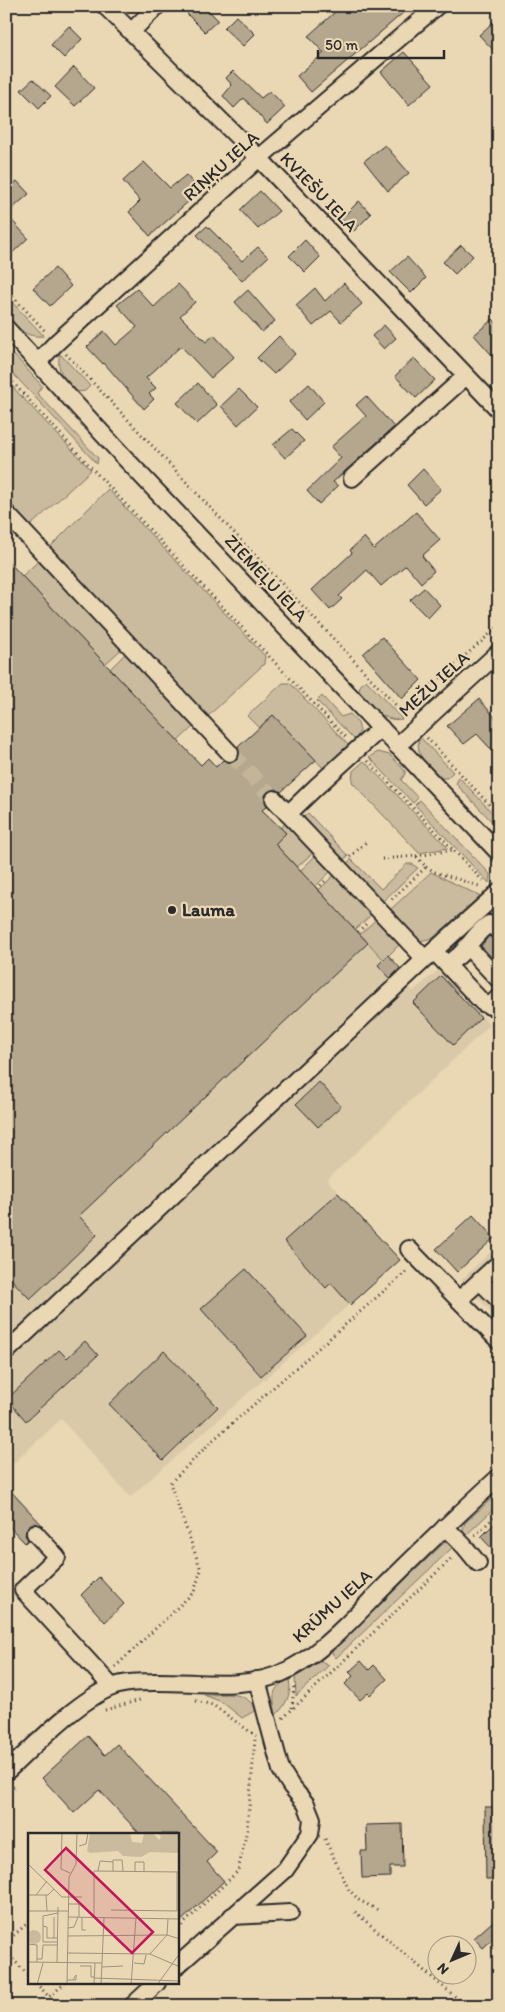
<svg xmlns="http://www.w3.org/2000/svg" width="505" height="2012" viewBox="0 0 505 2012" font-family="Itim,sans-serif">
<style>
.built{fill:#dac9a9}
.green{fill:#cbbb9e;stroke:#7b7364}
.building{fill:#b5a78e;stroke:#2b2b2b}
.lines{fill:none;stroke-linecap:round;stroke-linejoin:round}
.minor-tunnel{stroke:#c4b599;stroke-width:16;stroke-dasharray:16 8;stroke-linecap:butt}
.minor-casing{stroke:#2b2b2b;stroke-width:20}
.path{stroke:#2b2b2b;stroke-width:3;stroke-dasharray:1 4;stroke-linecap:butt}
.minor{stroke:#ead7b4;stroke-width:16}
.poi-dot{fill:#2b2b2b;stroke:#ead7b4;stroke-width:2}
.labels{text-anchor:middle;stroke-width:4.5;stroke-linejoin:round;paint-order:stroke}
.street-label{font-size:18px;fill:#2b2b2b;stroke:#ead7b4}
.poi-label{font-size:18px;font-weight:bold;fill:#2b2b2b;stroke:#ead7b4;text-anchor:start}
.inset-road{fill:none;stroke:#9e927d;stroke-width:1}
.view{fill:#c2185b;fill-opacity:0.15;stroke:#c2185b;stroke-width:2.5}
.inset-edge{fill:none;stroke:#2b2b2b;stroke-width:2.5}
</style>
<rect width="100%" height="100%" fill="#ead7b4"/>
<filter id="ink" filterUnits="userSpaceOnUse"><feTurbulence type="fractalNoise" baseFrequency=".02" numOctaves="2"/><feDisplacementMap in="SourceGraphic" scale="10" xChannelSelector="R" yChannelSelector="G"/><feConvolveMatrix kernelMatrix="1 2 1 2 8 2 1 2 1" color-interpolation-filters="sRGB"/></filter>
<g filter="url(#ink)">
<g class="built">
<polygon points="6,559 201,765 208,758 216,766 273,715 316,760 262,809 286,833 275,844 413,991 440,969 490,1025 327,1180 400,1260 130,1497 61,1419 13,1464 6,1457"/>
<polygon points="499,1244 499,1320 461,1280"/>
</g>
<g class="green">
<path d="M 8,298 L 44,336 C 25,338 18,328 6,316 L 6,300 Z"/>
<polygon points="6,350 16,357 42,386 37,393 98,458 97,464 6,366"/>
<path d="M 60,354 L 90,386 L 85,391 L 77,392 C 66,380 55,371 60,354 Z"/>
<polygon points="6,380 91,470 29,527 6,503"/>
<polygon points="108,489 265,656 264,664 207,717 49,548"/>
<polygon points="42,558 124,647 105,664 22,576"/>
<polygon points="129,650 197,723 178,741 110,669"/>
<path d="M 366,680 L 402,719 C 383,723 372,706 360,693 C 358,687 361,684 366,680 Z"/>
<polygon points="283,683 290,683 349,746 325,770 273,715 259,728 247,716"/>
<polygon points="322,696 341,717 350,714 358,723 360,731 355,740 317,701"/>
<path d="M 420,737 L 453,772 L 447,778 L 440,778 C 429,766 413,755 420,737 Z"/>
<polygon points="378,752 390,755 405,771 405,774 401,780 418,798 413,803 369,757"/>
<polygon points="364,761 448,848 419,853 352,782 353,771"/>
<polygon points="459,777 499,820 499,829 456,784"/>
<polygon points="420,800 490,874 489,883 415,805"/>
<polygon points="308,813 348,856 343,860 303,818"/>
<polygon points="287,821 316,850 297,867 275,844 281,828"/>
<polygon points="318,853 333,869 315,887 300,871"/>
<polygon points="351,859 381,889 407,864 412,864 418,868 382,902 347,864"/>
<polygon points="337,872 374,912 355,930 319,890"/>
<polygon points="431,872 480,896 433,938 420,941 390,910"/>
<polygon points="379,917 402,942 384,960 360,934"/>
<polygon points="499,1492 499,1504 465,1536 463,1529 465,1523"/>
<polygon points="449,1542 456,1544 336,1658 332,1653 334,1647 443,1544"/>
<polygon points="321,1661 329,1665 296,1696 295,1676"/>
<path d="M 289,1679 C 292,1694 286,1705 276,1715 C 273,1697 270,1688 289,1679 Z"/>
<path d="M 204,1695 C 224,1695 245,1689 256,1710 L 242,1718 L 222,1702 Z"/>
</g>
<g class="building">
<polygon points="195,6 204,6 218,20 205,32 187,14"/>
<polygon points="342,6 411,6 311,92 297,76 324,53 308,36"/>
<polygon points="236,16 255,34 243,46 224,28"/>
<polygon points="499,17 499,56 479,35"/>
<polygon points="69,26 82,39 64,58 51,45"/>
<polygon points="404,52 433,84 409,105 381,72"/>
<polygon points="74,67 94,88 75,106 55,87"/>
<polygon points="233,71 261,98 270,91 285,107 267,124 244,98 234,108 223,96 232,85 226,78"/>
<polygon points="33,79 51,96 39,108 21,90"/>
<polygon points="385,145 409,173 388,191 364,161"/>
<polygon points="144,162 170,188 186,175 200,191 150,236 129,212 140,201 123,181"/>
<polygon points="17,181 29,194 6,214 28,238 6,259 6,191"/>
<polygon points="260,191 279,211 258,229 240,210"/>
<polygon points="359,201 371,214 354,231 341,219"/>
<polygon points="207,226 242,261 258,247 268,257 242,281 197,235"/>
<polygon points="305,240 320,257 305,272 289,256"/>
<polygon points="461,245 473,256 455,274 443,262"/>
<polygon points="407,257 426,278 411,293 390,272"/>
<polygon points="55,268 71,286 50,306 33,288"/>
<polygon points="344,283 362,304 341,322 331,311 313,326 296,305 315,288 325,301"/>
<polygon points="178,284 195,302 180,316 206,342 214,335 234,357 211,378 181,346 146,378 156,388 149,394 154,399 144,409 104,363 103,364 87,347 104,331 116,345 137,327 117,305 137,289 154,307"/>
<polygon points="248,290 275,321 262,332 235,302"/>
<polygon points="493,319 499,326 499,363 474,335"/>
<polygon points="384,325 396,338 384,349 372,336"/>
<polygon points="279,336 295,354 274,374 257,358"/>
<polygon points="414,358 435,380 416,398 395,376"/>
<polygon points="198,383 217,405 197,424 177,403"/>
<polygon points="309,384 324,402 305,420 289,402"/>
<polygon points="239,389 257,407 238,425 221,406"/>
<polygon points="366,396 394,427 333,482 338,486 319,504 307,491 341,458 331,447 366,416 356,405"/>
<polygon points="292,429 304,441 285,458 273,445"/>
<polygon points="423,469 441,489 424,504 407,485"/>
<polygon points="416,512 440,540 422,556 434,571 421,583 406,565 381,586 367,570 339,596 342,599 330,610 312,590 352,553 350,550 364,537 374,549"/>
<polygon points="6,559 201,765 208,758 216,767 223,760 232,763 236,761 240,755 238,747 273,715 316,760 281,792 276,789 268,791 264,797 267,806 262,810 286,833 275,844 368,943 79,1216 97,1235 30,1299 6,1274"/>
<polygon points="424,588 440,605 428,618 410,600"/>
<polygon points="382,637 421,680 402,699 363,654"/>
<polygon points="479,699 499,722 499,758 477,734 464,744 447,726"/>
<polygon points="489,936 499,944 499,965 481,946"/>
<polygon points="388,955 400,968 390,978 378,965"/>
<polygon points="441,976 481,1018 453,1045 413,1003"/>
<polygon points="319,1082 341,1106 318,1127 296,1104"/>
<polygon points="338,1193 400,1260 350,1305 331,1283 326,1288 284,1241"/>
<polygon points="473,1215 494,1238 457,1272 436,1249"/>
<polygon points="246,1269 307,1336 261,1376 201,1309"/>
<polygon points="85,1341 98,1355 26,1421 7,1399 59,1350 67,1358"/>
<polygon points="164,1351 218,1407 163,1460 109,1404"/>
<polygon points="6,1486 43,1526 33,1523 28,1526 25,1535 28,1540 25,1543 6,1523"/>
<polygon points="499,1519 499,1556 481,1537"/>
<polygon points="99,1577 124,1604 105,1622 81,1595"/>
<polygon points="361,1661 369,1670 374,1665 387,1679 370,1695 368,1693 360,1700 345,1684 353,1676 349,1672"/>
<polygon points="88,1736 105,1755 117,1744 217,1852 207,1862 224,1881 178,1924 178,1834 140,1834 99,1790 74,1813 42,1778"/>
<polygon points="485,1807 499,1807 499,1879 486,1879"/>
<polygon points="402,1824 403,1867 390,1867 390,1877 362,1878 361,1851 367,1851 366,1825"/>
<polygon points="499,1916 499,1933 483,1948 474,1938"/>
</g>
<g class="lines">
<polyline class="minor-tunnel" points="230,753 274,799"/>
<defs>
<g id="minor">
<polyline points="105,6 259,158 499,410"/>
<polyline points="131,32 157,6"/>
<polyline points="6,328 122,455 499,853"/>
<polyline points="38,362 56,343 259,158 437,6"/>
<polyline points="352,478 466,376"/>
<polyline points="6,513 230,753"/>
<polyline points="397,746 499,652"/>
<polyline points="274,799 425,959"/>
<polyline points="288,814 316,787 381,728"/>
<polyline points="467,946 499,980"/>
<polyline points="434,951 483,1003 490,1006 499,997"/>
<path d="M 446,963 C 465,958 472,934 489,924 L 499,931"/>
<polyline points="409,1249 499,1341"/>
<polyline points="480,1281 499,1300"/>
<polyline points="459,1300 499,1263"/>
<polyline points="6,1352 425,959 499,892"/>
<polyline points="445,1527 464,1546 478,1563"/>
<polyline points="35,1533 57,1557 23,1590 112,1687"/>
<path d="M 6,1772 C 34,1746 77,1701 112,1687 C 124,1682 140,1682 153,1682 C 194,1681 237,1690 277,1675 C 321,1657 356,1614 390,1581 C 425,1546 462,1511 499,1477"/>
<polyline points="232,1916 290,1913"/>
<polyline points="178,1965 285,1870 310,1834 312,1819 306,1804 291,1786 281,1770 257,1680"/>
<polyline points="132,2006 157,1983"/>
</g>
</defs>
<use href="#minor" class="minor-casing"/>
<g class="path">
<polyline points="6,289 45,331"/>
<polyline points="66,354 406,716"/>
<polyline points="6,375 99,476 347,739"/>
<polyline points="402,711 499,626"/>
<polyline points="427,738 499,815"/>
<polyline points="368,761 485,883"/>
<polyline points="416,856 453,850"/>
<polyline points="350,857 366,842"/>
<polyline points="382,859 416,856 426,867 391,900"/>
<polyline points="426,867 435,872 482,887"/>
<polyline points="317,889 327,879"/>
<polyline points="358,932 368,922"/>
<polyline points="475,1535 499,1513"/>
<polyline points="115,1667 194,1592 201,1570 170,1483 212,1441 408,1270"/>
<polyline points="196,1701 213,1705 256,1736"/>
<polyline points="292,1708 294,1685"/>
<polyline points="105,1710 140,1700"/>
<polyline points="283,1718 453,1557"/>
<polyline points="6,1794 15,1786"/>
<polyline points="325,1839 349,1890 359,1900 380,1911"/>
<polyline points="355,1912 466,2006"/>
<polyline points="178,1929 238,1871 247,1830 255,1740"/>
<polyline points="6,1942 29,1922"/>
<polyline points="6,1952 29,1976"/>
<polyline points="36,1983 49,1997 65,1983"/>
</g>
<use href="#minor" class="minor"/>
</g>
</g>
<circle class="poi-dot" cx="172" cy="910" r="5"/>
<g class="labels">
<g class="street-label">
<text transform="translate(221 166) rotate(-42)" y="6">RIŅĶU IELA</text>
<text transform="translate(319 192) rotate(46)" y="6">KVIEŠU IELA</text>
<text transform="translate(266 578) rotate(47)" y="6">ZIEMEĻU IELA</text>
<text transform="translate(434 684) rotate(-42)" y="6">MEŽU IELA</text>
<text transform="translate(332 1606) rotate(-42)" y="6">KRŪMU IELA</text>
</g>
<g class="poi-label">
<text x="182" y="916">Lauma</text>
</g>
</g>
<g transform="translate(28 1833)">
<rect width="151" height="151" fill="#ead7b4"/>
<path d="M 62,0 L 102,0 L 104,9 L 114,10 L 116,0 L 125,0 L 131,7 L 133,4 L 129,0 L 151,0 L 151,20 L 122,19 L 113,24 L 95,23 L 90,18 L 62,20 L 59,18 ZM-1 104a7 7 0 1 1 14 0a7 7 0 1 1-14 0Z" fill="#cbbb9e"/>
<path class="inset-road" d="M 34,0 L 33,36 L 42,40M 51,13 L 58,11 L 60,0M 0,31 L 34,64 L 54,64M 70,38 L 72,28 L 85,29M 85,38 L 85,27 L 94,27 L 95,38M 107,38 L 107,29 L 116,29 L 116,38M 0,62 L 20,62 L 26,56M 8,62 L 19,48M 18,62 L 19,78M 40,71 L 51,71 L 51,84M 83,77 L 149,78 L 149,39M 0,78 L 40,78M 40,84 L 152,86M 54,84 L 54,97 L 58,97M 66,85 L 66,38 L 152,39M 15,93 L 19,94 L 19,105 L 29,105M 40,95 L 46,94 L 50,84M 40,103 L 139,102 L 152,106M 26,105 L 26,84M 29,109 L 15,109 L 15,83 L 30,80M 0,111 L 9,112 L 9,129M 39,120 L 122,121 L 152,134M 122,121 L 139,102 L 140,86M 9,126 L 14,126 L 15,112 L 29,112M 0,129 L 74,130M 29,130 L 30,74M 106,130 L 116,131 L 118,122M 52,133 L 63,133 L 63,144 L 66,144M 74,134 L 95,133M 66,145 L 152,148M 39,147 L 48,147 L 48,142 L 45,147M 9,152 L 15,130M 39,152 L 41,44 L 48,31 L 49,0M 66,152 L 67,130M 73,152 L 76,85M 103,152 L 108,85M 129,152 L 152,120"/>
<path class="view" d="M 38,15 L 125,99 L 104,120 L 17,37 Z"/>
<rect width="151" height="151" class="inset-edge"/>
</g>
<rect width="505" height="2012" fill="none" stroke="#ead7b4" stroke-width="25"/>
<rect x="12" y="12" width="480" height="1987" fill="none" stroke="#2b2b2b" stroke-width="2" filter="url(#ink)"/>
<g transform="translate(452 1960) rotate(226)"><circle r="24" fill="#ead7b4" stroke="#9e927d"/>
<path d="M0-4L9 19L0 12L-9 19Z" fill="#2b2b2b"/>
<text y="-8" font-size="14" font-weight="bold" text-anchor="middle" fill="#2b2b2b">N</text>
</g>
<path d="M318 50v8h126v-8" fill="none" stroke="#2b2b2b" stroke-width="2.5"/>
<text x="325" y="50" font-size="15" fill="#2b2b2b" stroke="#ead7b4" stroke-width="4" paint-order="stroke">50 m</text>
</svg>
